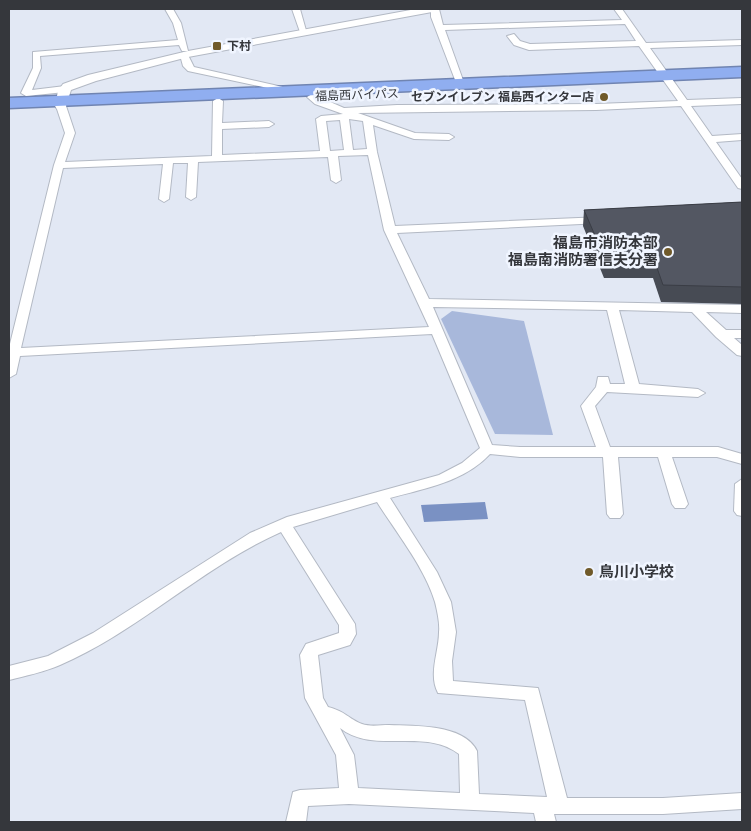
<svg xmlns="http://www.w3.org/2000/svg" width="751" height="831" viewBox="0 0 751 831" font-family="Overpass,'Noto Sans JP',sans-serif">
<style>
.green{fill:#a8b8db}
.water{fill:#7a91c3}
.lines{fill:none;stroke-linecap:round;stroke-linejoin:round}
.street-casing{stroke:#b3b9c4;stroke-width:2}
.secondary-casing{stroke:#b3b9c4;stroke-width:2}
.highway-casing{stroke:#7084b1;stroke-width:3}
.street{fill:#fff;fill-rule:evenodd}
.secondary{fill:#fff;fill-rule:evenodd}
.highway{fill:#90aef0;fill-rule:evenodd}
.wall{fill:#474b54}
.building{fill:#535762;stroke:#3a3d45}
.poi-dot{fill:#705a2a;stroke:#f0f5ff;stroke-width:2}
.labels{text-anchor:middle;stroke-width:5;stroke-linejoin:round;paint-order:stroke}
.far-poi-label{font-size:12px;font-weight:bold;fill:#35373c;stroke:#f0f5ff;text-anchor:start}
.far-street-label{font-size:12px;fill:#35373c;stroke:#f0f5ff}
.poi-label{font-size:15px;font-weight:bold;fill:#35373c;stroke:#f0f5ff;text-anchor:end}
</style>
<rect width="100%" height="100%" fill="#e2e8f4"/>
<polygon class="green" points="452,311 524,321 553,435 495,434 441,319"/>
<polygon class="water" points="485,502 488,519 424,522 421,505"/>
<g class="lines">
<defs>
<g id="street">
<polygon points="165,9 173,9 181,23 188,51 182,51 179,45 40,56 41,68 32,90 65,86 70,89 65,92 26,96 21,93 33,68 33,52 178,40 173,23"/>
<polygon points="292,9 300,9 307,34 300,32"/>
<path d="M 431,9 L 439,9 L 443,25 L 622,20 L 614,9 L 622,9 L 646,43 L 742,40 L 742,45 L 650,48 L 687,100 L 742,98 L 742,104 L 691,106 L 712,136 L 742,134 L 742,140 L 716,142 L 742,179 L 742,189 L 738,188 L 681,106 L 596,110 L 358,113 L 415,133 L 449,134 L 454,137 L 449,140 L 414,139 L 373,125 L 377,152 L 395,226 L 602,217 L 607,220 L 602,223 L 397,233 L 429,299 L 742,305 L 742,313 L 706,312 L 726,330 L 742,330 L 742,338 L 734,338 L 742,345 L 742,356 L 737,355 L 716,337 L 692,312 L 619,310 L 639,384 L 698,389 L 705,393 L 698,397 L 607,392 L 595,406 L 610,447 L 718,447 L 742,454 L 742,464 L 717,457 L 672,457 L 688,504 L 685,508 L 675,508 L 672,504 L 658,457 L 618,457 L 623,514 L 620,518 L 610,518 L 607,514 L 603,457 L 520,457 L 490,454 C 464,482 426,488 390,498 L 437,572 L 451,602 L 456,632 L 452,661 L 453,681 L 538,688 L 567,798 L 663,798 L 742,793 L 742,809 L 663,814 L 554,814 L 556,822 L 536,822 L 534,813 L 349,804 L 308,806 L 306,822 L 286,822 L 293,792 L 300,790 L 339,788 L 336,755 L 305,698 L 300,655 L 306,644 L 339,633 L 339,625 L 281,532 C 202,567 139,631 60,665 C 44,672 25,676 9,680 L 9,666 L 48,656 L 93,633 L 250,533 L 287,517 L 439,475 L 462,463 L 480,448 L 432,334 L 20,356 L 16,374 L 9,378 L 9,348 L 54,165 L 65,133 L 56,106 L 58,104 L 66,106 L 75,133 L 65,162 L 212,156 L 213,101 L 218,98 L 223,101 L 222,123 L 269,121 L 274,124 L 269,127 L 222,129 L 222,155 L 320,151 L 316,119 L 321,116 L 343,114 L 315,104 L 307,97 L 312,94 L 344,108 L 397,105 L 596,104 L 678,101 L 639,46 L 529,50 L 514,45 L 507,36 L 514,34 L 520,41 L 530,44 L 636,41 L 625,24 L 445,30 L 464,83 L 457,85 L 431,17 ZM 349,119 L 363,121 L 367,149 L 353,150 ZM 340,120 L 344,150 L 330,151 L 326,121 ZM 368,155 L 384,230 L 429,327 L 21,348 L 63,168 L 163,164 L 159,199 L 164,202 L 169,199 L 173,163 L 188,163 L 186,197 L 191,200 L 196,197 L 198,162 L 328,157 L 331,180 L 336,183 L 341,180 L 338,156 ZM 433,307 L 607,310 L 625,384 L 610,384 L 608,377 L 598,377 L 596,387 L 581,406 L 596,447 L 520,447 L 492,445 ZM 377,502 C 396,532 425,568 435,602 C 437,610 440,624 439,632 C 439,652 428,674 438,693 L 525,700 L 547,797 L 479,794 L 477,751 C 464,724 415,726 389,725 C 381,725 370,727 362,724 C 349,719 345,711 328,707 L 323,698 L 318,655 L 350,645 L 356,634 L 355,624 L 293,527 ZM 340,728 C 374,755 424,727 459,754 L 460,793 L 358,788 L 354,755 Z"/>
<polygon points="184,52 188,55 194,67 296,90 291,93 188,71 183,66 180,55"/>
<polygon points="742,479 742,516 737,515 734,511 735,484"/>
</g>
<polygon id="secondary" points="416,9 437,9 432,12 188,57 96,81 71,90 65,109 57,109 55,106 58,91 63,84 88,75 188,51"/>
<polygon id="highway" points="742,67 742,77 9,108 9,98"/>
</defs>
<use href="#street" class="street-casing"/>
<use href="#secondary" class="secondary-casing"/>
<use href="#highway" class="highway-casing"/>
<use href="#street" class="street"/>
<use href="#secondary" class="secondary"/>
<use href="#highway" class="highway"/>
</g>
<polygon class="wall" points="742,202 742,304 661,302 653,278 604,278 583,226 584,210"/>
<polygon class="building" points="742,202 742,287 663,285 655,262 606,261 584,210"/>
<g class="poi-dot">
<rect x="212" y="41" width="10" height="10" rx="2.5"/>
<circle cx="604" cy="97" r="5"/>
<circle cx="668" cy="252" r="5"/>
<circle cx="589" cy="572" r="5"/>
</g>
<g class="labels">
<g class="far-poi-label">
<text x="227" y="50">下村</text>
<text x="594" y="101" text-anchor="end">セブンイレブン 福島西インター店</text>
</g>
<g class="far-street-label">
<text transform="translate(357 95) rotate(-2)" y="4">福島西バイパス</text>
</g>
<g class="poi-label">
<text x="658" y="248">福島市消防本部<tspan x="658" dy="17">福島南消防署信夫分署</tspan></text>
<text x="599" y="577" text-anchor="start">鳥川小学校</text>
</g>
</g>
<rect width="751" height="831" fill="none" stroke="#35373c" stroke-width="20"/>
</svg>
